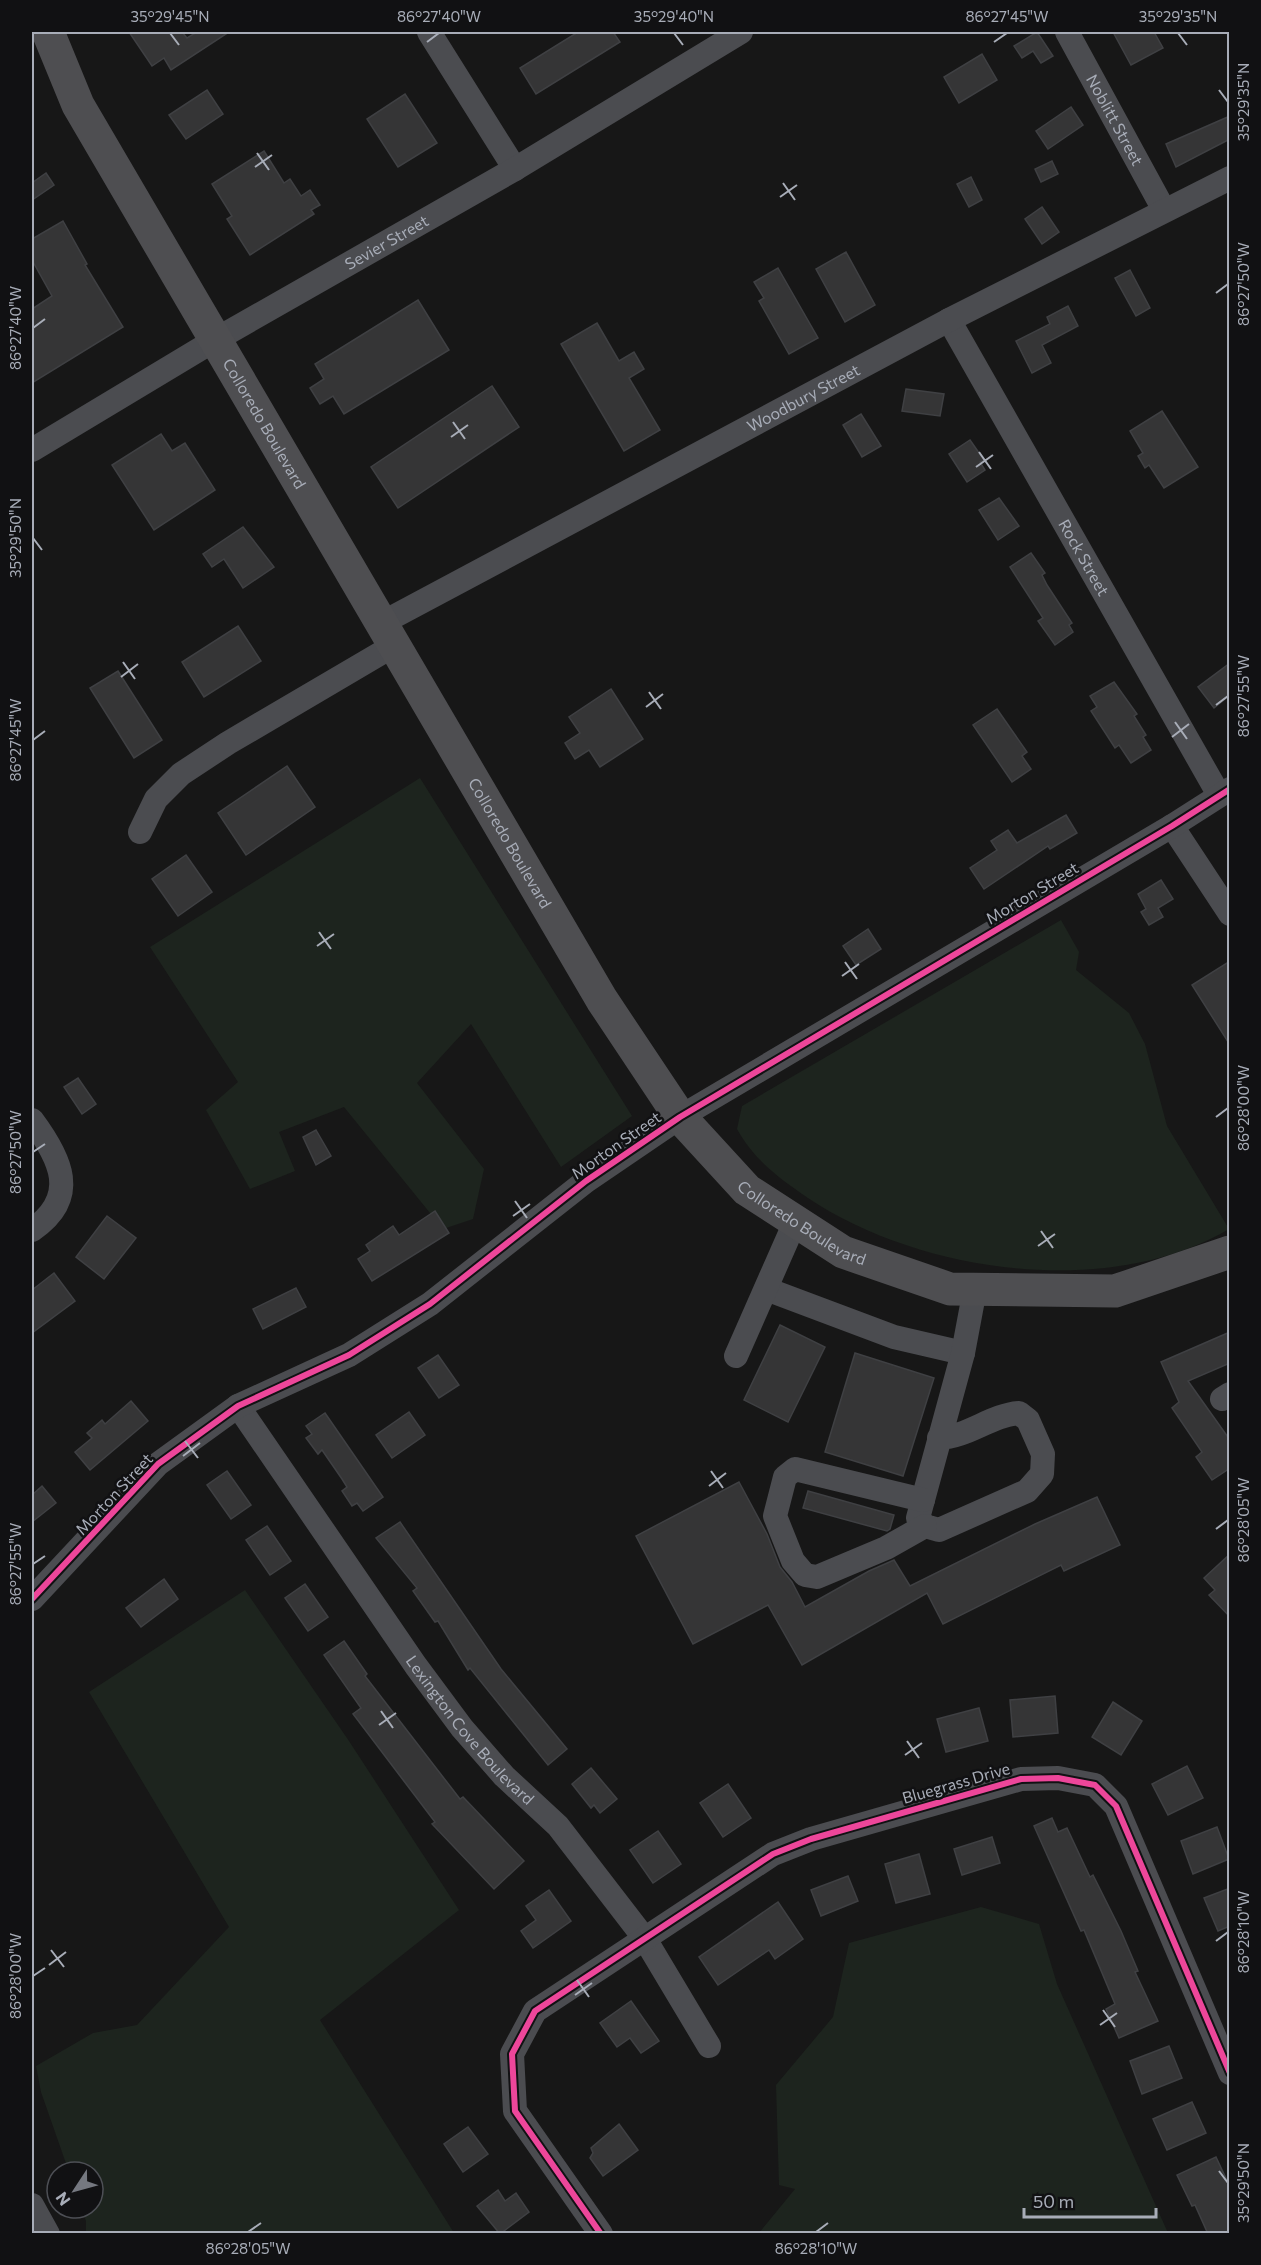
<svg xmlns="http://www.w3.org/2000/svg" width="1261" height="2265" viewBox="0 0 1261 2265" font-family="Commissioner,sans-serif">
<style>
.green{fill:#1d241e}
.building{fill:#353536;stroke:#3f4043;stroke-width:1.5}
.lines{fill:none;stroke-linecap:round;stroke-linejoin:round}
.minor{stroke:#4b4c50;stroke-width:24}
.highway{stroke:#4e4e51;stroke-width:33}
.cycleway-casing{stroke:#111113;stroke-width:10}
.cycleway{stroke:#ed469a;stroke-width:6}
.ticks{fill:none;stroke:#a8adb8;stroke-width:2}
.labels{text-anchor:middle;stroke-width:5;stroke-linejoin:round;paint-order:stroke}
.street-label{font-size:16px;fill:#a8adb8;stroke:#111113}
.neatline{fill:none;stroke:#a8adb8;stroke-width:2}
.ticks-label{font-size:15px;text-anchor:middle;fill:#a8adb8}
</style>
<rect width="100%" height="100%" fill="#171717"/>
<g class="green">
<polygon points="420,778 632,1116 561,1167 471,1024 417,1083 484,1169 473,1219 443,1229 344,1107 279,1132 295,1171 250,1189 206,1110 238,1082 150,947"/>
<path d="M 1061,920 L 1079,952 L 1076,970 L 1129,1013 L 1145,1044 L 1167,1126 L 1229,1229 C 1109,1300 920,1273 808,1198 C 779,1178 754,1160 737,1129 L 742,1106 Z"/>
<polygon points="245,1590 349,1741 459,1910 320,2020 454,2233 86,2233 86,2221 81,2208 93,2208 93,2172 69,2172 41,2092 36,2066 93,2033 137,2025 229,1927 89,1692"/>
<polygon points="981,1907 1039,1924 1057,1984 1168,2233 759,2233 795,2189 779,2185 776,2085 833,2017 849,1943"/>
</g>
<g class="building">
<polygon points="129,32 182,32 187,38 197,32 229,32 171,70 164,58 152,66"/>
<polygon points="578,32 613,32 620,42 536,94 520,68"/>
<polygon points="1037,32 1053,56 1041,63 1033,51 1022,58 1014,46"/>
<polygon points="1113,32 1154,32 1163,48 1131,65"/>
<polygon points="982,54 997,80 959,103 944,77"/>
<polygon points="207,90 223,114 186,139 169,115"/>
<polygon points="405,94 437,143 398,167 367,119"/>
<polygon points="1071,107 1083,125 1048,149 1036,131"/>
<polygon points="1230,116 1230,139 1176,167 1166,144"/>
<polygon points="264,151 284,183 290,179 301,196 310,190 320,205 311,210 314,214 250,255 227,219 232,216 212,184"/>
<polygon points="1052,161 1058,174 1041,182 1035,169"/>
<polygon points="46,173 54,185 32,200 32,183"/>
<polygon points="971,177 982,200 969,207 957,184"/>
<polygon points="1042,207 1059,232 1042,244 1025,219"/>
<polygon points="63,221 87,264 85,265 123,327 32,383 32,309 52,296 32,260 32,239"/>
<polygon points="846,252 875,305 845,322 816,269"/>
<polygon points="778,268 818,338 789,354 759,301 764,298 754,282"/>
<polygon points="1130,270 1150,308 1136,316 1115,278"/>
<polygon points="418,300 449,350 344,414 333,396 320,404 310,388 324,379 315,364"/>
<polygon points="1068,306 1078,326 1042,345 1051,363 1032,373 1016,341 1050,324 1047,317"/>
<polygon points="597,323 619,361 634,352 644,369 629,378 660,430 624,451 561,344"/>
<polygon points="492,386 519,427 398,508 371,467"/>
<polygon points="906,389 944,394 940,416 902,411"/>
<polygon points="1162,411 1198,467 1164,488 1149,465 1145,468 1138,456 1143,453 1130,431"/>
<polygon points="861,414 881,446 862,457 843,425"/>
<polygon points="161,434 172,451 185,443 215,490 154,530 112,465"/>
<polygon points="970,440 984,460 980,462 985,470 967,482 949,454"/>
<polygon points="999,498 1019,526 998,540 979,510"/>
<polygon points="243,527 274,567 243,588 224,559 212,567 203,554"/>
<polygon points="1031,553 1045,573 1042,575 1047,585 1072,623 1069,625 1073,632 1055,645 1038,621 1043,618 1010,567"/>
<polygon points="238,626 261,661 204,697 182,662"/>
<polygon points="1230,663 1230,695 1214,708 1198,687"/>
<polygon points="118,671 162,740 134,758 90,688"/>
<polygon points="1114,682 1137,714 1134,716 1146,735 1143,737 1151,750 1131,763 1119,745 1115,748 1091,711 1097,707 1090,696"/>
<polygon points="611,689 643,739 600,767 589,750 575,759 565,743 580,733 569,717"/>
<polygon points="997,709 1027,752 1022,756 1031,769 1012,782 973,725"/>
<polygon points="287,766 315,807 246,855 218,813"/>
<polygon points="1066,815 1077,833 1050,849 1048,846 984,889 970,868 997,850 991,841 1008,830 1017,843"/>
<polygon points="186,855 212,892 178,916 152,879"/>
<polygon points="1161,880 1173,899 1158,908 1163,917 1149,925 1141,912 1146,909 1138,894"/>
<polygon points="868,929 881,949 856,965 843,946"/>
<polygon points="1230,961 1230,1045 1192,985"/>
<polygon points="78,1078 96,1104 82,1114 64,1087"/>
<polygon points="316,1130 331,1156 316,1165 303,1137"/>
<polygon points="435,1211 449,1233 372,1281 358,1259 370,1251 366,1245 393,1226 399,1235"/>
<polygon points="107,1216 136,1238 104,1279 76,1257"/>
<polygon points="54,1273 75,1301 32,1333 32,1290"/>
<polygon points="296,1288 306,1307 263,1329 253,1309"/>
<polygon points="780,1325 825,1347 788,1422 744,1400"/>
<polygon points="1230,1332 1230,1363 1188,1381 1230,1440 1230,1468 1212,1480 1196,1457 1202,1452 1172,1408 1179,1402 1161,1362"/>
<polygon points="855,1353 934,1378 903,1476 825,1452"/>
<polygon points="438,1355 459,1385 439,1398 418,1368"/>
<polygon points="131,1401 148,1421 90,1470 75,1452 92,1438 87,1433 102,1420 105,1424"/>
<polygon points="409,1412 425,1435 392,1458 376,1435"/>
<polygon points="325,1413 383,1497 363,1511 357,1503 352,1506 342,1491 347,1487 342,1479 322,1450 318,1454 306,1438 312,1434 306,1426"/>
<polygon points="227,1471 251,1505 231,1519 207,1485"/>
<polygon points="739,1482 767,1534 780,1567 792,1582 805,1607 869,1571 894,1560 910,1586 1035,1524 1097,1497 1120,1545 1064,1571 1061,1565 943,1624 927,1593 802,1665 768,1605 693,1644 636,1536"/>
<polygon points="42,1486 56,1503 32,1522 32,1495"/>
<polygon points="808,1491 894,1515 890,1529 887,1531 803,1508"/>
<polygon points="400,1522 501,1669 567,1749 548,1765 470,1668 468,1670 438,1621 435,1622 413,1591 417,1588 376,1538"/>
<polygon points="267,1526 291,1561 270,1575 246,1540"/>
<polygon points="1230,1554 1230,1617 1209,1595 1215,1590 1204,1578"/>
<polygon points="164,1579 178,1599 141,1627 126,1608"/>
<polygon points="305,1584 328,1617 308,1631 285,1598"/>
<polygon points="344,1641 367,1674 365,1676 460,1799 463,1797 524,1861 494,1889 432,1824 435,1822 353,1714 361,1708 324,1655"/>
<polygon points="1055,1696 1058,1733 1013,1737 1010,1700"/>
<polygon points="1113,1702 1142,1721 1121,1755 1092,1737"/>
<polygon points="979,1708 988,1741 946,1752 937,1719"/>
<polygon points="1187,1766 1203,1798 1168,1815 1152,1784"/>
<polygon points="591,1768 617,1799 600,1813 594,1805 591,1808 572,1784"/>
<polygon points="728,1784 751,1818 723,1837 700,1803"/>
<polygon points="1052,1818 1058,1832 1067,1828 1090,1877 1093,1875 1121,1931 1138,1971 1135,1972 1158,2021 1119,2038 1106,2009 1115,2004 1084,1930 1081,1931 1034,1826"/>
<polygon points="1217,1827 1229,1859 1193,1874 1181,1841"/>
<polygon points="658,1831 681,1864 653,1883 630,1850"/>
<polygon points="992,1837 1000,1863 962,1875 954,1849"/>
<polygon points="919,1854 930,1894 896,1903 885,1864"/>
<polygon points="848,1876 858,1901 821,1916 811,1890"/>
<polygon points="1230,1888 1230,1926 1218,1931 1204,1898"/>
<polygon points="549,1890 571,1921 533,1948 521,1931 536,1920 526,1906"/>
<polygon points="778,1902 803,1939 775,1959 769,1950 718,1985 699,1957"/>
<polygon points="631,2001 659,2041 641,2053 630,2038 617,2047 600,2023"/>
<polygon points="1169,2046 1182,2078 1142,2094 1130,2061"/>
<polygon points="1192,2102 1206,2133 1167,2150 1153,2119"/>
<polygon points="619,2124 638,2150 603,2176 590,2158 593,2153 591,2148"/>
<polygon points="468,2127 488,2154 463,2172 444,2144"/>
<polygon points="1216,2157 1230,2187 1230,2234 1208,2234 1195,2205 1192,2206 1177,2175"/>
<polygon points="498,2190 505,2201 516,2193 529,2212 500,2234 477,2206"/>
</g>
<g class="lines">
<g class="minor">
<polyline points="429,32 515,169"/>
<path id="s1" d="M 1067,32 L 1164,210"/>
<path id="s2" d="M 949,320 L 1219,795"/>
<path id="s3" d="M 32,450 L 215,340 L 515,169 L 741,32"/>
<path id="s4" d="M 380,624 L 949,320 L 1230,178"/>
<polyline points="1172,826 1230,914"/>
<polyline points="140,832 156,799 181,774 228,743 393,646"/>
<path d="M 32,1120 C 61,1159 80,1197 32,1230"/>
<polyline points="766,1289 894,1337 963,1353"/>
<polyline points="736,1356 795,1222"/>
<polyline points="1222,1399 1230,1394"/>
<path id="s5" d="M 238,1406 L 416,1666 L 462,1728 L 504,1776 L 558,1826 L 645,1939 L 709,2046"/>
<path d="M 939,1438 C 968,1437 991,1415 1019,1413 L 1028,1420 L 1043,1454 L 1042,1474 L 1027,1491 L 939,1530 L 925,1526 L 918,1518 L 963,1353 L 975,1289"/>
<polyline points="923,1500 795,1469 785,1477 775,1516 793,1561 805,1575 817,1577 886,1548 925,1526"/>
<polyline points="32,1599 158,1464 238,1406 349,1355 430,1304 586,1181 680,1117 1172,826 1230,789"/>
<polyline points="32,2205 48,2234"/>
<polyline points="601,2234 515,2111 512,2054 535,2011 773,1854 811,1839 1021,1779 1058,1778 1095,1785 1116,1806 1230,2073"/>
</g>
<path class="highway" id="s6" d="M 48,32 L 78,105 L 602,1000 L 680,1117 L 747,1190 L 843,1252 L 950,1289 L 1115,1291 L 1230,1252"/>
<defs>
<g id="cycleway">
<polyline points="32,1599 158,1464 238,1406 349,1355 430,1304 586,1181 680,1117 1172,826 1230,789"/>
<polyline points="601,2234 515,2111 512,2054 535,2011 773,1854 811,1839 1021,1779 1058,1778 1095,1785 1116,1806 1230,2073"/>
</g>
</defs>
<use href="#cycleway" class="cycleway-casing"/>
<use href="#cycleway" class="cycleway"/>
</g>
<path class="ticks" d="M 170,33 L 179,45M 674,33 L 683,45M 1178,33 L 1187,45M 427,42 L 439,33M 994,42 L 1007,33M 1219,90 L 1228,102M 257,153 L 269,170M 255,167 L 272,155M 783,183 L 795,200M 780,197 L 797,185M 1216,293 L 1228,284M 33,328 L 45,319M 453,422 L 465,439M 451,437 L 468,425M 979,452 L 991,469M 976,467 L 993,455M 33,538 L 42,550M 123,662 L 135,679M 121,677 L 138,664M 649,692 L 661,709M 1216,705 L 1228,696M 646,707 L 663,694M 1175,722 L 1187,739M 1172,737 L 1189,724M 33,740 L 45,731M 319,932 L 331,949M 317,946 L 334,934M 845,962 L 857,979M 842,976 L 859,964M 1216,1117 L 1228,1108M 33,1152 L 45,1144M 515,1201 L 527,1218M 513,1216 L 530,1204M 1041,1231 L 1053,1248M 1038,1246 L 1055,1234M 185,1441 L 198,1458M 183,1456 L 200,1443M 711,1471 L 723,1488M 709,1486 L 726,1473M 1216,1529 L 1228,1520M 33,1564 L 45,1556M 381,1711 L 393,1728M 379,1725 L 396,1713M 907,1741 L 919,1758M 905,1755 L 922,1743M 1216,1941 L 1228,1932M 51,1950 L 64,1967M 49,1965 L 66,1952M 33,1976 L 45,1968M 577,1980 L 589,1997M 575,1995 L 592,1983M 1103,2010 L 1115,2027M 1100,2025 L 1117,2013M 1219,2171 L 1228,2183M 248,2232 L 261,2223M 816,2232 L 828,2223"/>
<g class="labels">
<g class="street-label">
<text dy="6" stroke="none"><textPath href="#s1" startOffset="100">Noblitt Street</textPath></text>
<text dy="6" stroke="none"><textPath href="#s3" startOffset="411">Sevier Street</textPath></text>
<text dy="6" stroke="none"><textPath href="#s4" startOffset="480">Woodbury Street</textPath></text>
<text dy="6" stroke="none"><textPath href="#s6" startOffset="448">Colloredo Boulevard</textPath></text>
<text dy="6" stroke="none"><textPath href="#s2" startOffset="273">Rock Street</textPath></text>
<text dy="6" stroke="none"><textPath href="#s6" startOffset="934">Colloredo Boulevard</textPath></text>
<text transform="translate(1032 893) rotate(-31)" y="6">Morton Street</text>
<text transform="translate(616 1145) rotate(-35)" y="6">Morton Street</text>
<text dy="6" stroke="none"><textPath href="#s6" startOffset="1420">Colloredo Boulevard</textPath></text>
<text transform="translate(114 1494) rotate(-47)" y="6">Morton Street</text>
<text dy="6" stroke="none"><textPath href="#s5" startOffset="399">Lexington Cove Boulevard</textPath></text>
<text transform="translate(956 1783) rotate(-16)" y="6">Bluegrass Drive</text>
</g>
</g>
<rect width="1261" height="2265" fill="none" stroke="#111113" stroke-width="66"/>
<g transform="translate(75 2190) rotate(234)"><circle r="28" fill="#111113" stroke="#4d4f55" stroke-width="1.5"/>
<path d="M0-4.5L10 22L0 15L-10 22Z" fill="#757880"/>
<text y="-9" font-size="16" font-weight="bold" text-anchor="middle" fill="#a8adb8">N</text>
</g>
<path d="M1024 2208v9h132v-9" fill="none" stroke="#a8adb8" stroke-width="3"/>
<text x="1033" y="2208" font-size="18" fill="#a8adb8" stroke="#111113" stroke-width="4.5" paint-order="stroke">50 m</text>
<rect x="33" y="33" width="1195" height="2199" class="neatline"/>
<g class="ticks-label">
<text x="170" y="22">35°29'45"N</text>
<text x="439" y="22">86°27'40"W</text>
<text x="674" y="22">35°29'40"N</text>
<text x="1007" y="22">86°27'45"W</text>
<text x="1178" y="22">35°29'35"N</text>
<text transform="translate(1244 102) rotate(-90)" y="5">35°29'35"N</text>
<text transform="translate(1244 284) rotate(-90)" y="5">86°27'50"W</text>
<text transform="translate(16 328) rotate(-90)" y="5">86°27'40"W</text>
<text transform="translate(16 538) rotate(-90)" y="5">35°29'50"N</text>
<text transform="translate(1244 696) rotate(-90)" y="5">86°27'55"W</text>
<text transform="translate(16 740) rotate(-90)" y="5">86°27'45"W</text>
<text transform="translate(1244 1108) rotate(-90)" y="5">86°28'00"W</text>
<text transform="translate(16 1152) rotate(-90)" y="5">86°27'50"W</text>
<text transform="translate(1244 1520) rotate(-90)" y="5">86°28'05"W</text>
<text transform="translate(16 1564) rotate(-90)" y="5">86°27'55"W</text>
<text transform="translate(1244 1932) rotate(-90)" y="5">86°28'10"W</text>
<text transform="translate(16 1976) rotate(-90)" y="5">86°28'00"W</text>
<text transform="translate(1244 2183) rotate(-90)" y="5">35°29'50"N</text>
<text x="248" y="2254">86°28'05"W</text>
<text x="816" y="2254">86°28'10"W</text>
</g>
</svg>
